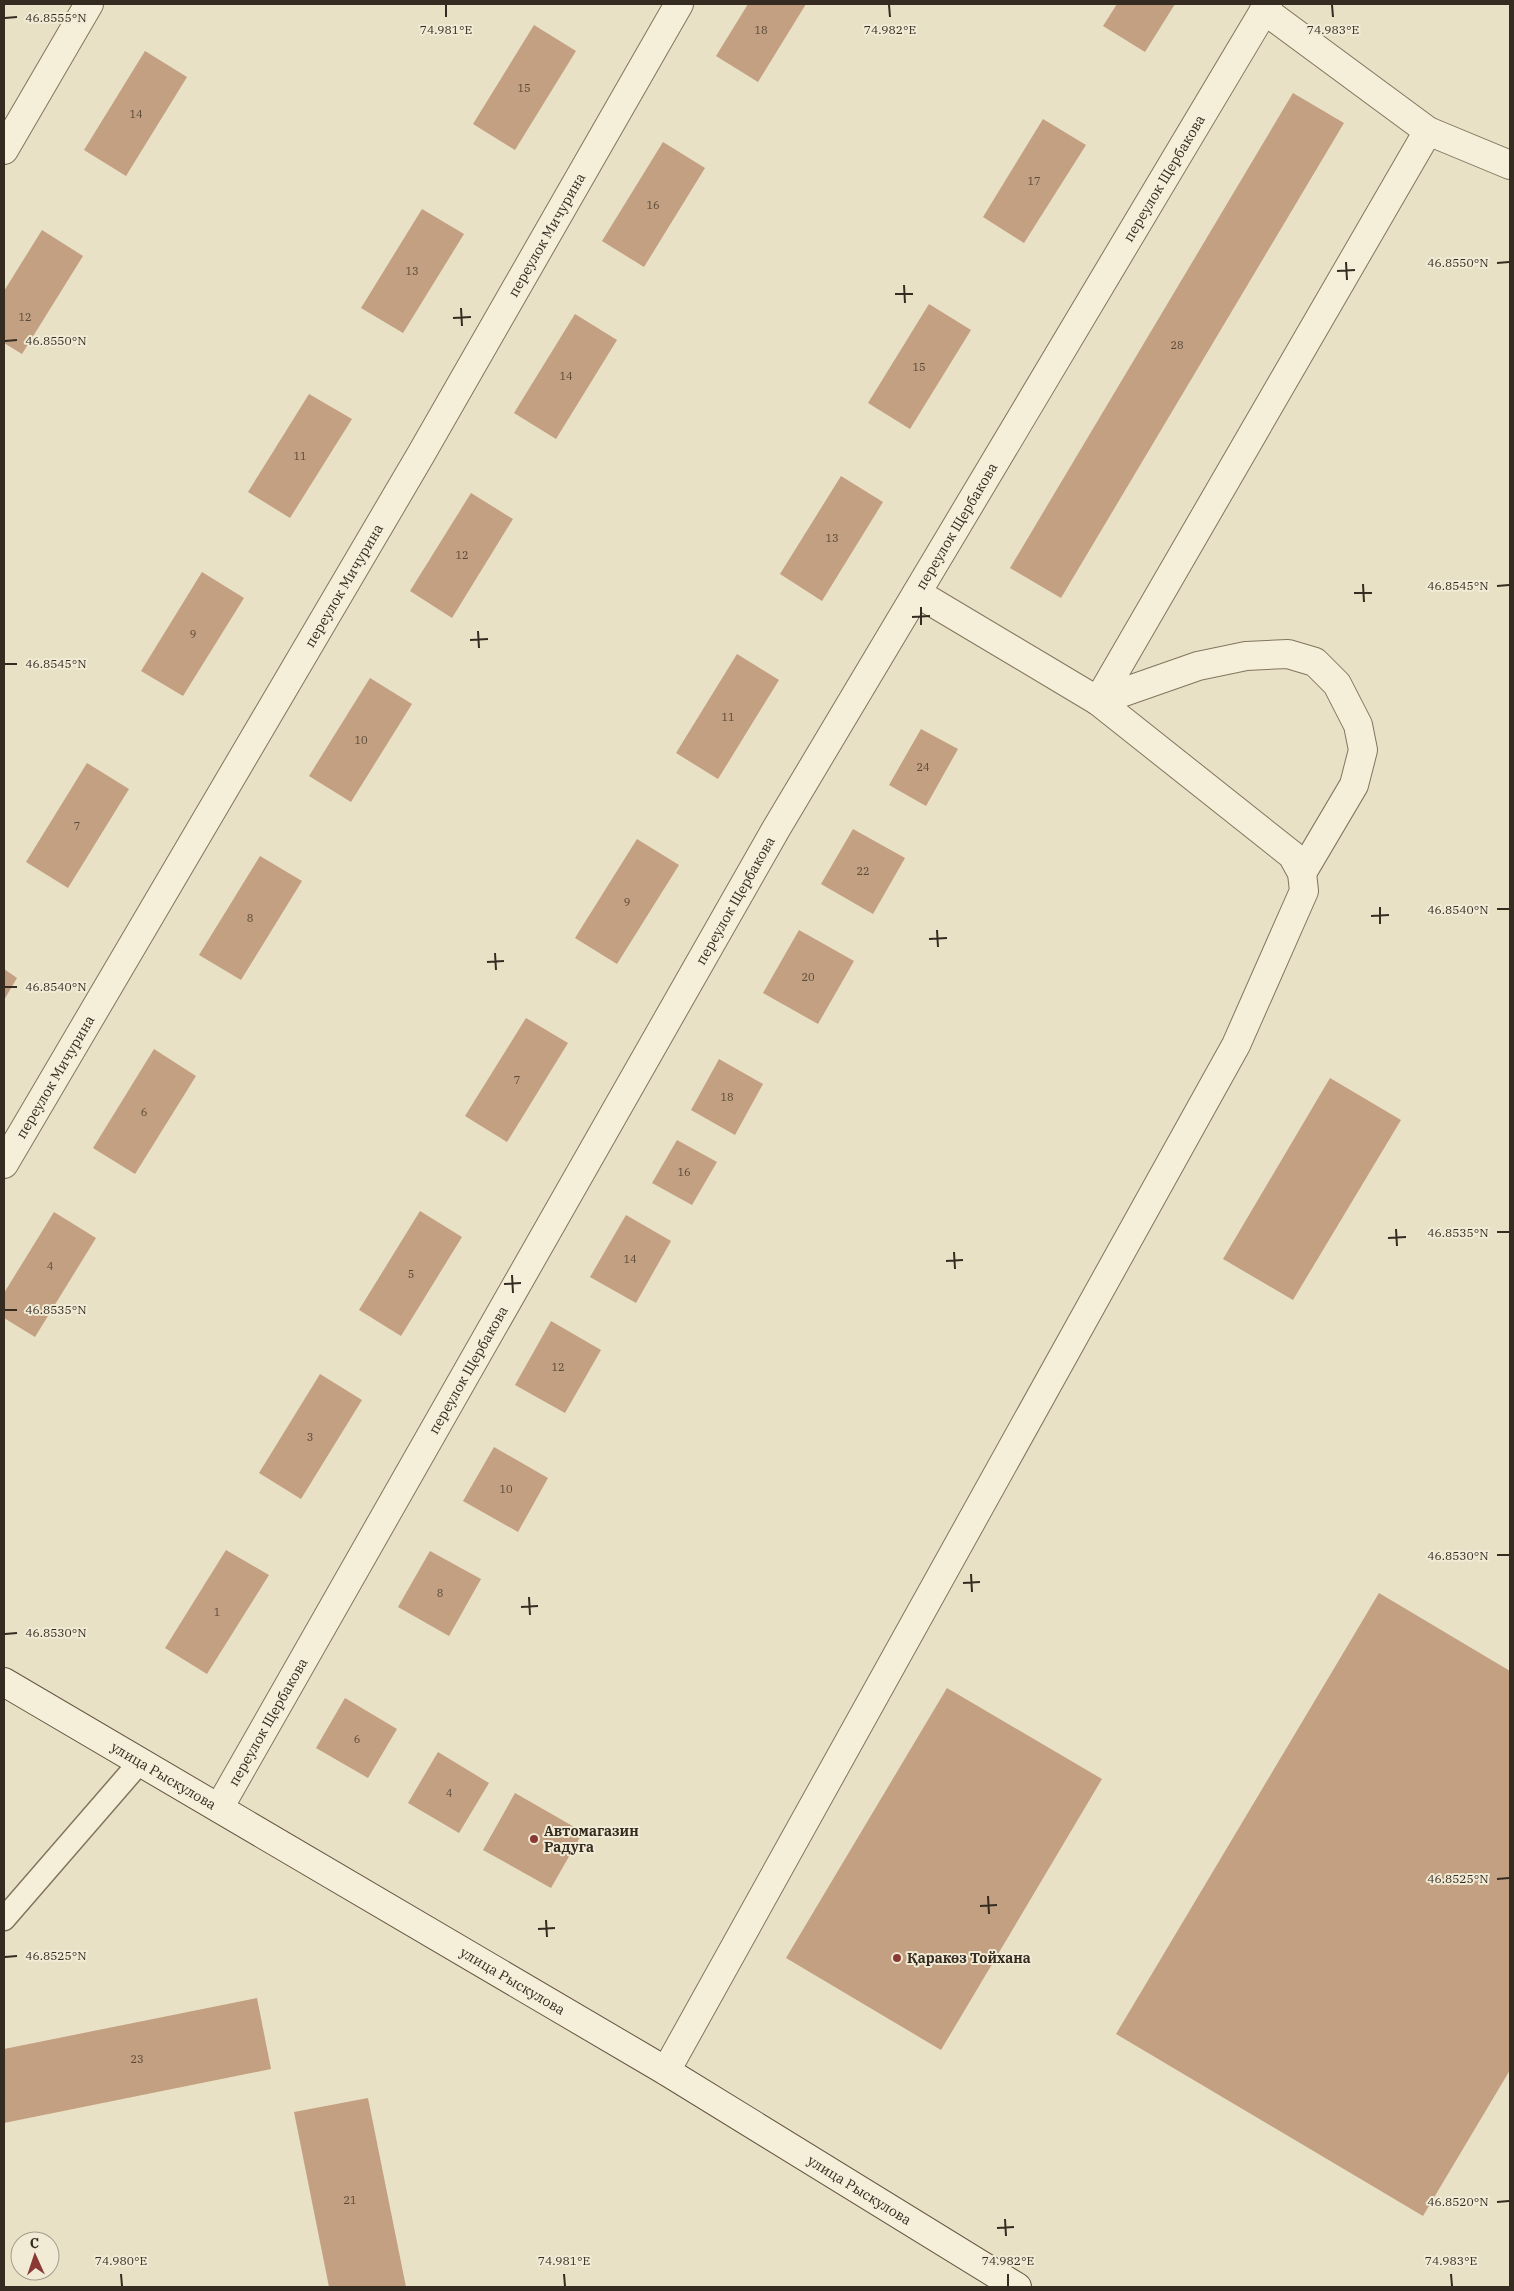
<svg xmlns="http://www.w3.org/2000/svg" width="1514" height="2291" viewBox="0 0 1514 2291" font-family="'IBM Plex Serif',serif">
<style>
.building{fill:#c3a081}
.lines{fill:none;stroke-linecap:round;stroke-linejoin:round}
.lane-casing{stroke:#83745e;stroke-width:25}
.street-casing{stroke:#83745e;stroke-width:30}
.secondary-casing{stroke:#655541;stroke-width:30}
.lane{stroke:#f5eed9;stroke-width:22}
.street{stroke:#f5eed9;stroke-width:28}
.secondary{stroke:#f5eed9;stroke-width:28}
.ticks{fill:none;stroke:#352b20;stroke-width:2}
.poi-dot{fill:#8b3935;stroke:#f1ebd5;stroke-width:2}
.labels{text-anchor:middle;stroke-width:4;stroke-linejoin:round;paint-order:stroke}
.number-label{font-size:11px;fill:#584838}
.street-label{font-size:14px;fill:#352b20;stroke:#f1ebd5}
.poi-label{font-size:14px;font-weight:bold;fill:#352b20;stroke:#f1ebd5;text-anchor:start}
.ticks-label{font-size:12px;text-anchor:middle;fill:#352b20;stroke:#f1ebd5;stroke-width:4;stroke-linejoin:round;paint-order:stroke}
</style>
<rect width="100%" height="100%" fill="#e9e1c6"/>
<g class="building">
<polygon points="748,4 806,4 758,82 716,56"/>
<polygon points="1117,4 1175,4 1145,52 1103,26"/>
<polygon points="534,25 576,51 515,150 473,124"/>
<polygon points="145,51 187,77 126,176 84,150"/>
<polygon points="1293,93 1344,123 1061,598 1010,568"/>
<polygon points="1043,119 1086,145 1024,243 983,217"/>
<polygon points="663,142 705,168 644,267 602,241"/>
<polygon points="422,209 464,234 403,333 361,308"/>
<polygon points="42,230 83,256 22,354 4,343 4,291"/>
<polygon points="929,304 971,330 910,429 868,403"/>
<polygon points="575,314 617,340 556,439 514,413"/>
<polygon points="309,394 352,419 290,518 248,492"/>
<polygon points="841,476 883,502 822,601 780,574"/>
<polygon points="471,493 513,519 452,618 410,591"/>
<polygon points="202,572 244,598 183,696 141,671"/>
<polygon points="737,654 779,680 718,779 676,753"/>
<polygon points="370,678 412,704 351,802 309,776"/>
<polygon points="921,729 958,749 926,806 889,785"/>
<polygon points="87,763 129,789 68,888 26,862"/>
<polygon points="853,829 905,858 873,914 821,884"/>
<polygon points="637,839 679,865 617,964 575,938"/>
<polygon points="260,856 302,881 241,980 199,955"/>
<polygon points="799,930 854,961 818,1024 763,993"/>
<polygon points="4,969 17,978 4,1000"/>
<polygon points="526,1018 568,1043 507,1142 465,1116"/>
<polygon points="154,1049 196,1076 135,1174 93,1148"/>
<polygon points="719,1059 763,1084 735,1135 691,1110"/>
<polygon points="1330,1078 1401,1120 1293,1300 1223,1259"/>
<polygon points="677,1140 717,1162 692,1205 652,1183"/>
<polygon points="420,1211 462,1237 401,1336 359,1310"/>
<polygon points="54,1212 96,1238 35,1337 4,1318 4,1293"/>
<polygon points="626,1215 671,1241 636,1303 590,1277"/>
<polygon points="551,1321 601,1350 565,1413 515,1385"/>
<polygon points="320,1374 362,1400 301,1499 259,1473"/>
<polygon points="494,1447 548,1478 518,1532 463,1501"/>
<polygon points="226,1550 269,1575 207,1674 165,1648"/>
<polygon points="430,1551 481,1579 449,1636 398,1607"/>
<polygon points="1379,1593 1510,1671 1510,2070 1423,2216 1116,2034"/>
<polygon points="947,1688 1102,1779 941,2050 786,1958"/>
<polygon points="345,1698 397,1729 368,1778 316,1748"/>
<polygon points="438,1752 489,1783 459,1833 408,1803"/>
<polygon points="515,1793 583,1832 551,1888 483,1850"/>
<polygon points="257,1998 271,2069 4,2123 4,2049"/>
<polygon points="368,2098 406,2287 329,2287 294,2112"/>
</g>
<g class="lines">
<defs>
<polyline id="lane" points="4,1919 140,1762"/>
<g id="street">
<polyline points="1264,10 1428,131 1510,165"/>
<polyline points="4,150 89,4"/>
<polyline points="1098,701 1428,131"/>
<polyline points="1098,701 1198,666 1246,656 1288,654 1315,662 1337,684 1358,725 1363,750 1354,785 1302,873"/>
<path id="s1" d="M 4,1164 L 420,456 L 679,4"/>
<path id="s2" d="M 219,1808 L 776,829 L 1268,4"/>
<polyline points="666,2071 1236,1045 1304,891 1302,873 1292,855 1098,701 917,593"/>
</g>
<g id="secondary">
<path id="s3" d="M 4,1682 L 666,2071 L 1017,2287"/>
</g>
</defs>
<use href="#lane" class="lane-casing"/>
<use href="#street" class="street-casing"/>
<use href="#secondary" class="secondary-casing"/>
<use href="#lane" class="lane"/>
<use href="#street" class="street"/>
<use href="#secondary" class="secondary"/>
</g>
<path class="ticks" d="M 446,5 L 446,17M 889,5 L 890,17M 1332,5 L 1333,17M 5,18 L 17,17M 1346,262 L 1347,280M 1497,263 L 1509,262M 1337,271 L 1355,270M 904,285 L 905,303M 895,294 L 913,294M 461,308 L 462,326M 453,318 L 471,317M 5,341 L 17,340M 1363,584 L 1364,602M 1497,586 L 1509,585M 1354,593 L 1372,593M 921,607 L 921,625M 912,617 L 930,616M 478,631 L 479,648M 470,640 L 488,639M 5,664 L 17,664M 1380,907 L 1380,924M 1497,909 L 1509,909M 1371,916 L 1389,915M 937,930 L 938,947M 929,939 L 947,938M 495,953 L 496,970M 487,962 L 504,961M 5,987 L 17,987M 1396,1229 L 1397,1246M 1497,1232 L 1509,1232M 1388,1238 L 1406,1237M 954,1252 L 955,1269M 946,1261 L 963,1260M 512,1275 L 513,1293M 504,1284 L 521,1283M 5,1310 L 17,1310M 1497,1555 L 1509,1555M 971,1574 L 972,1592M 963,1583 L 980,1582M 529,1597 L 530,1615M 521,1607 L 538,1606M 5,1634 L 17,1633M 1497,1879 L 1509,1878M 988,1896 L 989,1914M 980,1906 L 997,1905M 546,1920 L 547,1937M 538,1929 L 555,1928M 5,1957 L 17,1956M 1497,2202 L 1509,2201M 1005,2219 L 1006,2236M 997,2228 L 1014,2227M 121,2274 L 122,2286M 564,2274 L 565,2286M 1008,2274 L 1008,2286M 1451,2274 L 1452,2286"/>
<g class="poi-dot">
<circle cx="534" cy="1839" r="5"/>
<circle cx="897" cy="1958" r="5"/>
</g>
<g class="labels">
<g class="number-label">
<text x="761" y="34">18</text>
<text x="524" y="92">15</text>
<text x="136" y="118">14</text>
<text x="1034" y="185">17</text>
<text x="653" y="209">16</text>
<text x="412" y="275">13</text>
<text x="25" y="321">12</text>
<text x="1177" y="349">28</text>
<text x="919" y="371">15</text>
<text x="566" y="380">14</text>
<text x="300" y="460">11</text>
<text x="832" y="542">13</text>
<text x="462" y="559">12</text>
<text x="193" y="638">9</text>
<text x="728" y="721">11</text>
<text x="361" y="744">10</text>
<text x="923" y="771">24</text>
<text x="77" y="830">7</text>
<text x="863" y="875">22</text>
<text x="627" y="906">9</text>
<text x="250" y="922">8</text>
<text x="808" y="981">20</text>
<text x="517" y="1084">7</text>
<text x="727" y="1101">18</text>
<text x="144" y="1116">6</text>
<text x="684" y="1176">16</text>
<text x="630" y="1263">14</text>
<text x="50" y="1270">4</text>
<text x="411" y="1278">5</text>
<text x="558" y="1371">12</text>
<text x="310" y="1441">3</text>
<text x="506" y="1493">10</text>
<text x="440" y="1597">8</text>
<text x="217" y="1616">1</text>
<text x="357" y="1743">6</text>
<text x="449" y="1797">4</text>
<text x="137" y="2063">23</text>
<text x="350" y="2204">21</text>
</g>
<g class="street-label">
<text dy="5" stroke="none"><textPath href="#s2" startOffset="1884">переулок Щербакова</textPath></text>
<text dy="5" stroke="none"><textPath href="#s1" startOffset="1076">переулок Мичурина</textPath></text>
<text dy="5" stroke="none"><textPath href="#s2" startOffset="1479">переулок Щербакова</textPath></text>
<text dy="5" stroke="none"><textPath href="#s1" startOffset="671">переулок Мичурина</textPath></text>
<text dy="5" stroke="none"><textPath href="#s2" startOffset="1044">переулок Щербакова</textPath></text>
<text dy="5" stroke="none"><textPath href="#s1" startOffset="101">переулок Мичурина</textPath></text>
<text dy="5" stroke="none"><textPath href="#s2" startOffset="504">переулок Щербакова</textPath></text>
<text dy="5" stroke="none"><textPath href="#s2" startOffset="99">переулок Щербакова</textPath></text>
<text dy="5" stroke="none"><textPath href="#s3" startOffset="185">улица Рыскулова</textPath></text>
<text dy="5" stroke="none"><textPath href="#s3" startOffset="590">улица Рыскулова</textPath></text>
<text dy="5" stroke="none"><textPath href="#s3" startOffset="995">улица Рыскулова</textPath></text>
</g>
<g class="poi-label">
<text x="544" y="1836">Автомагазин<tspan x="544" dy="16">Радуга</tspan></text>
<text x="907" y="1963">Қаракөз Тойхана</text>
</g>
</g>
<g class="ticks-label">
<text x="56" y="22">46.8555°N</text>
<text x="446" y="34">74.981°E</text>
<text x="890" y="34">74.982°E</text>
<text x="1333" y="34">74.983°E</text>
<text x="1458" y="267">46.8550°N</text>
<text x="56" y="345">46.8550°N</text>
<text x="1458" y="590">46.8545°N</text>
<text x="56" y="668">46.8545°N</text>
<text x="1458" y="914">46.8540°N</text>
<text x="56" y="991">46.8540°N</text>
<text x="1458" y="1237">46.8535°N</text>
<text x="56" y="1314">46.8535°N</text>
<text x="1458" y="1560">46.8530°N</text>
<text x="56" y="1637">46.8530°N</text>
<text x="1458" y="1883">46.8525°N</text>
<text x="56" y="1960">46.8525°N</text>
<text x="1458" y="2206">46.8520°N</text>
<text x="121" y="2265">74.980°E</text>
<text x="564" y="2265">74.981°E</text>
<text x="1008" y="2265">74.982°E</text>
<text x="1451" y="2265">74.983°E</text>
</g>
<rect width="1514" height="2291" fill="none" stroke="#352b20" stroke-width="10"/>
<g transform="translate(35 2256) rotate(357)"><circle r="24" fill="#f1ebd5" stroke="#a69e8d"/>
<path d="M0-4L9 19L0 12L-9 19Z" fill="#8b3935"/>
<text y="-8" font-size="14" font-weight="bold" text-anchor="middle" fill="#352b20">С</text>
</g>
</svg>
